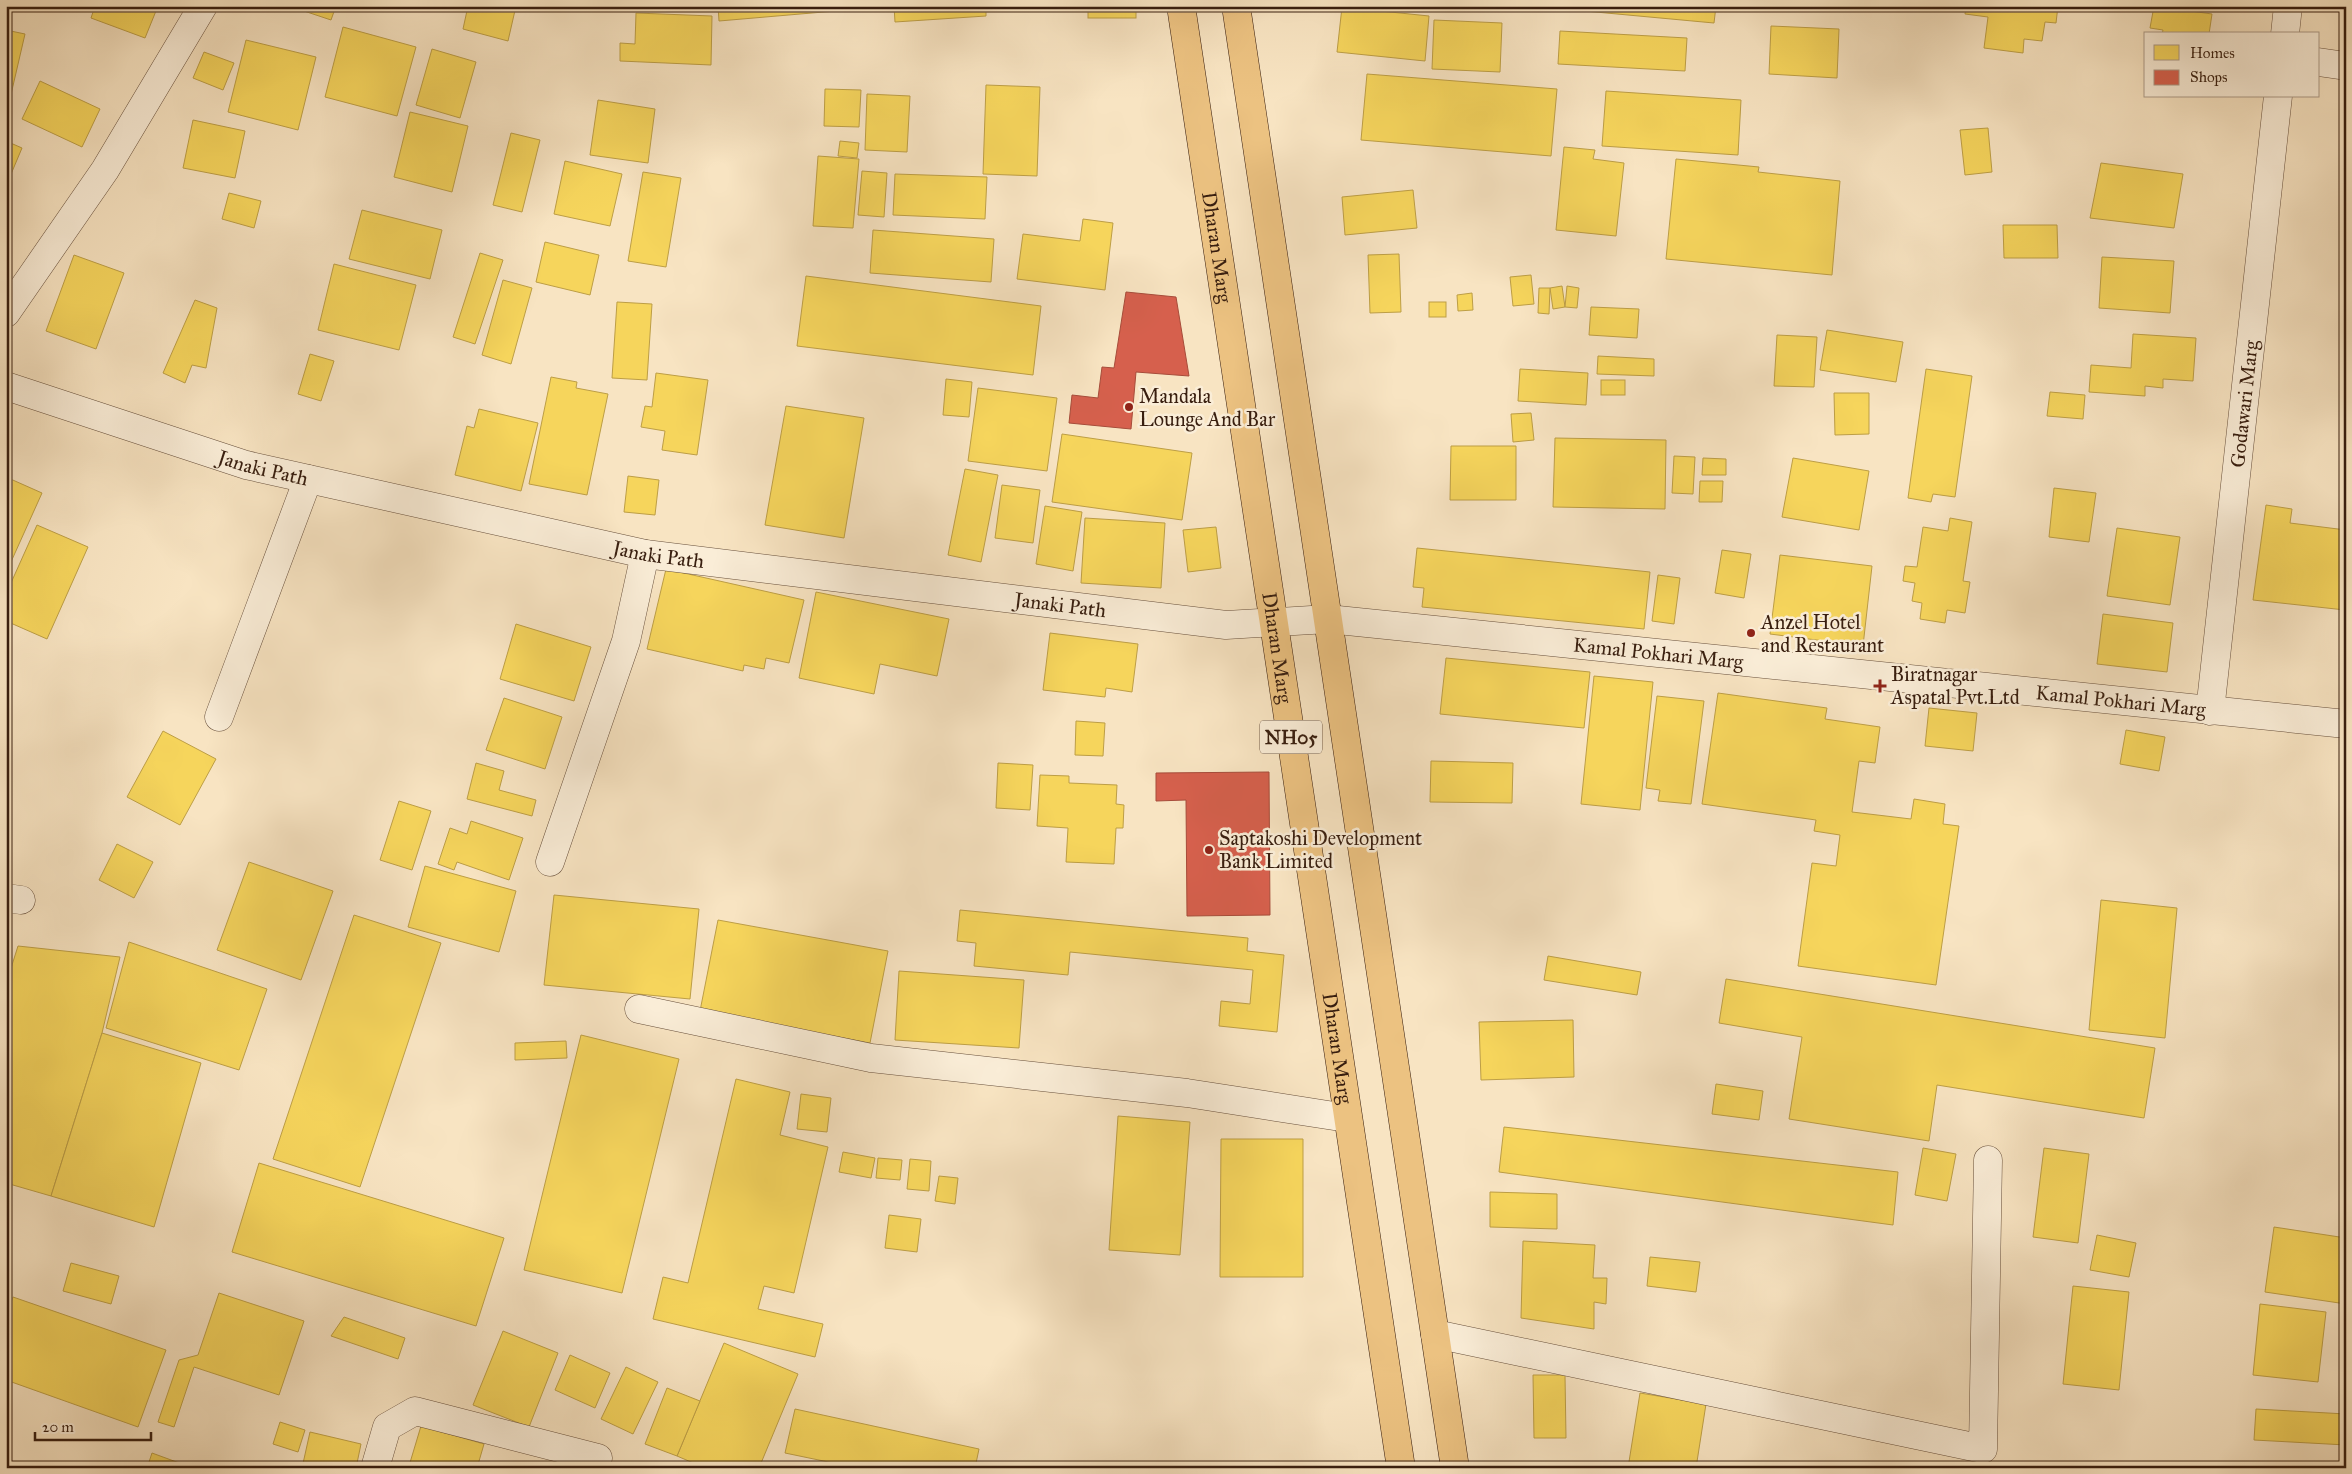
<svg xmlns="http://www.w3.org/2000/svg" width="2352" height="1474" viewBox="0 0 2352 1474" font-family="'IM FELL Great Primer',serif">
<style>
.homes{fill:#f6d55c;stroke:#bd9e45}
.shops{fill:#d6604d;stroke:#a74c3a}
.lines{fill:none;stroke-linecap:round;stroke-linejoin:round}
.minor-casing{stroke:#68503c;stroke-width:29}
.major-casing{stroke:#381e0f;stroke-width:29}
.minor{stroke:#faedd7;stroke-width:28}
.major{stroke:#ecc281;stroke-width:28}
.poi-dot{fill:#8f2418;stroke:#faedd7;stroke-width:2}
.labels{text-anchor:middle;stroke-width:5;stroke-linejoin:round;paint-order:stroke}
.shield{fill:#faedd7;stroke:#725c4b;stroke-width:1}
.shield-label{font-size:19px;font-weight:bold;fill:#381e0f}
.street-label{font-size:20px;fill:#381e0f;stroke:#faedd7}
.poi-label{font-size:20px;fill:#381e0f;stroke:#faedd7;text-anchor:start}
</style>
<rect width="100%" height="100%" fill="#f8e4c2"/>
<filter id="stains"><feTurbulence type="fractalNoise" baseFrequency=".004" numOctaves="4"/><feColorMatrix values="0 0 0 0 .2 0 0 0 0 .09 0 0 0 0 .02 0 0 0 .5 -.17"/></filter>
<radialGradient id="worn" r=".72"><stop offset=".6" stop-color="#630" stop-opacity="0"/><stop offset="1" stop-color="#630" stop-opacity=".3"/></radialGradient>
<g class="homes">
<polygon points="95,6 158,6 145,38 91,18"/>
<polygon points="289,6 336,6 331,20"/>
<polygon points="468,6 516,6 508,41 463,29"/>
<polygon points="718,6 835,6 835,11 719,21"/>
<polygon points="894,6 986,6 986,16 895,22"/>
<rect x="1088" y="6" width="48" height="12"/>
<polygon points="1531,6 1716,6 1714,23"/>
<polygon points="1966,6 2058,6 2056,23 2045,22 2042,41 2024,39 2023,53 1984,48 1988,17 1965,14"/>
<polygon points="2154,6 2212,14 2209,34 2162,34 2163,30 2150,28"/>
<polygon points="1342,7 1429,16 1425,61 1337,52"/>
<polygon points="636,13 712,16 711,65 620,61 620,43 635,44"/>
<polygon points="1434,20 1502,23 1500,72 1432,69"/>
<polygon points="1771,26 1839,29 1837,78 1769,74"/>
<polygon points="343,27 416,47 397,116 325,97"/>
<polygon points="6,30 25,34 6,116"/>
<polygon points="1560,31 1687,38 1685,71 1558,64"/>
<polygon points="246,40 316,57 298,130 228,112"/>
<polygon points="432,49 476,62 460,118 416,105"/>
<polygon points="204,52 234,63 223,90 193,78"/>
<polygon points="1367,74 1557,89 1551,156 1361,140"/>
<polygon points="40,81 100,109 82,147 22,119"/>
<polygon points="986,85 1040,87 1037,176 983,174"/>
<polygon points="825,89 861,90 859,127 824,126"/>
<polygon points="1606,91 1741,100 1738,155 1602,146"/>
<polygon points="867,94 910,96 907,152 865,150"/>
<polygon points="598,100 655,109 648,163 590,155"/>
<polygon points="410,112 468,126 452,192 394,177"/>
<polygon points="193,120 245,131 235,178 183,168"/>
<polygon points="1988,128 1992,172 1965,175 1960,130"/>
<polygon points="511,133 540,140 522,212 493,205"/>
<polygon points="6,141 22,148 6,186"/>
<polygon points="840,141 859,143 857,158 838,156"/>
<polygon points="1564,147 1595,150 1593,159 1624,163 1616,236 1556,230"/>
<polygon points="818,156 859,159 853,228 813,226"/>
<polygon points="1676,159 1759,167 1758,172 1840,181 1832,275 1666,259"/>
<polygon points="565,161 622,174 610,226 554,214"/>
<polygon points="2101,163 2183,174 2174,228 2090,218"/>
<polygon points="862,171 887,173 884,217 858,215"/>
<polygon points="643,172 681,178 666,267 628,261"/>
<polygon points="895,174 987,177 985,219 893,215"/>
<polygon points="1413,190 1417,228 1345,235 1342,197"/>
<polygon points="229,193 261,201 254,228 222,219"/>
<polygon points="362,210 442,230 430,279 349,259"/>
<polygon points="1083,219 1113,223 1105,290 1017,279 1023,234 1080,241"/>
<polygon points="2003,225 2057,225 2058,258 2004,258"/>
<polygon points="873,230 994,239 991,282 870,273"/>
<polygon points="545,242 599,255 590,295 536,282"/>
<polygon points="480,253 503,260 475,344 453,337"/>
<polygon points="1399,254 1401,312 1370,313 1368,255"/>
<polygon points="74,255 124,273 96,349 46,331"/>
<polygon points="2102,257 2174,261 2170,313 2099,308"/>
<polygon points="334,264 416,285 399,350 318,330"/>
<polygon points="1531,275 1534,304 1513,306 1510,277"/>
<polygon points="806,276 1041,306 1033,375 797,346"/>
<polygon points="503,280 532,288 511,364 482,355"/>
<polygon points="1562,286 1565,307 1553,309 1550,288"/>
<polygon points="1567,286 1579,288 1577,308 1565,307"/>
<polygon points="1539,288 1550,288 1549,314 1538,313"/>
<polygon points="1472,293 1473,310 1458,311 1457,295"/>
<polygon points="195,300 217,308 206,368 192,365 185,383 163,373"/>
<polygon points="617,302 652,304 647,380 612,378"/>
<rect x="1429" y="302" width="17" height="15"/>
<polygon points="1591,307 1639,309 1637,338 1589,335"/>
<polygon points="1827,330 1903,342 1896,382 1820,370"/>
<polygon points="2133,334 2196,338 2193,381 2163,379 2163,388 2145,386 2145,396 2089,392 2091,365 2131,368"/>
<polygon points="1777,335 1817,337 1814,387 1774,386"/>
<polygon points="310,354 334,361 321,401 298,394"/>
<polygon points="1598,356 1654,359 1654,376 1597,374"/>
<polygon points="1520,369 1588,373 1586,405 1518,401"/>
<polygon points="1926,369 1972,376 1955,497 1933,494 1931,502 1908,498"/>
<polygon points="656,373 708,380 697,455 662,450 665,431 641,427 645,406 652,407"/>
<polygon points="551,377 577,382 576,388 608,394 587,495 529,484"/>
<polygon points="946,379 972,382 969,417 943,415"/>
<rect x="1601" y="380" width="24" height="15"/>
<polygon points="978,388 1057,398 1047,471 968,461"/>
<polygon points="2050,392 2085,395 2083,419 2047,416"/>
<polygon points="1834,393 1869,393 1869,434 1835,435"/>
<polygon points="786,406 864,418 844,538 765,525"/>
<polygon points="479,409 538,423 521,491 455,475 467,426 474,428"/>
<polygon points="1531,413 1534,440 1513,442 1511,414"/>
<polygon points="1062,434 1192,453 1182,520 1052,502"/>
<polygon points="1555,438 1666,440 1665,509 1553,507"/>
<polygon points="1451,446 1516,446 1516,500 1450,500"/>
<polygon points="1674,456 1695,457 1693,494 1672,493"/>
<polygon points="1703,458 1726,459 1726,475 1702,475"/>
<polygon points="1793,458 1869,471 1859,530 1782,517"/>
<polygon points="965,469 998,475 981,562 948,555"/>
<polygon points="628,476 659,480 655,515 624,512"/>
<polygon points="6,477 42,493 6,573"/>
<polygon points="1700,481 1723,481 1722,502 1699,502"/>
<polygon points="1002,485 1040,490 1033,543 995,538"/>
<polygon points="2054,488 2096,493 2089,542 2049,537"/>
<polygon points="2266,505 2292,509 2290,523 2346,530 2345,610 2253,600"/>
<polygon points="1045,506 1082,512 1073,571 1036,564"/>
<polygon points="1085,518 1165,523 1161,588 1081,583"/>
<polygon points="1950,518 1972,522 1963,581 1970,582 1965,613 1947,610 1945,623 1920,619 1922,603 1912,601 1915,583 1903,581 1905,566 1917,567 1923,527 1948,531"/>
<polygon points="37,525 88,547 47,639 6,621 6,594"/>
<polygon points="1216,527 1221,568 1188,572 1183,530"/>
<polygon points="2117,528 2180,537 2170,605 2107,596"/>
<polygon points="1417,548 1650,572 1644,629 1422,607 1424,588 1413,587"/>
<polygon points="1722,550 1751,554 1744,598 1715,593"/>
<polygon points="1780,555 1872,566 1863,646 1770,634"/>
<polygon points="666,569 804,600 789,663 766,658 764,669 744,665 743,671 647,649"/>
<polygon points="1658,575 1680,578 1674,624 1652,621"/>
<polygon points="816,592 949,619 937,676 880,664 874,694 799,678"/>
<polygon points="2103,614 2173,623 2167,672 2097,664"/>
<polygon points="516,624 591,647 574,701 500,679"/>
<polygon points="1050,633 1138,644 1132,692 1106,688 1105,697 1043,690"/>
<polygon points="1446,658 1590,672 1584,728 1440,714"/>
<polygon points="1594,676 1653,682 1640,810 1581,804"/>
<polygon points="1718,693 1827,708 1825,719 1880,727 1875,763 1859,761 1852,812 1911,819 1914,799 1945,804 1943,824 1959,826 1936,985 1798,966 1812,863 1836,866 1840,835 1814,831 1816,820 1702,804"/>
<polygon points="1657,696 1704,701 1691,804 1658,801 1660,790 1646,788"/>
<polygon points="504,698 562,717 545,769 486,750"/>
<polygon points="1929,708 1977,713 1973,751 1925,746"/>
<polygon points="1076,721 1105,723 1103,756 1075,755"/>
<polygon points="2126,730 2165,737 2159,771 2120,764"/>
<polygon points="163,731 216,759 180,825 127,797"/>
<polygon points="1431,761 1513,763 1512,803 1430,802"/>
<polygon points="476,763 504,771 499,790 536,800 532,816 467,799"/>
<polygon points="998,763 1033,765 1030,810 996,808"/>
<polygon points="1040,775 1069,776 1069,783 1117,785 1116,804 1124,805 1123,828 1116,828 1114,864 1066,862 1068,828 1037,826"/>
<polygon points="399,801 431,811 412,870 380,860"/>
<polygon points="471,821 523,838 509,880 457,862 454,870 438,864 450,828 467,834"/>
<polygon points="117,844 153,862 134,898 99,880"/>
<polygon points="249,862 333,891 301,980 217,950"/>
<polygon points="425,866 516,891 499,952 408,927"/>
<polygon points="554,895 699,909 690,999 544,985"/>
<polygon points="2101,900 2177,908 2165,1038 2089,1030"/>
<polygon points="960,910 1248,938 1247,951 1284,955 1277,1032 1219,1026 1221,1001 1250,1004 1253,970 1070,952 1068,975 974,966 976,943 957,941"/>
<polygon points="354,915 441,943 360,1187 273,1159"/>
<polygon points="718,920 888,951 870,1043 700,1011"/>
<polygon points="129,942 267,989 239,1070 106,1028"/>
<polygon points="18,946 120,957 102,1033 51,1196 6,1183 6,984"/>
<polygon points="1548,956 1641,972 1637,995 1544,980"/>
<polygon points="899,971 1024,980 1019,1048 895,1040"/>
<polygon points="1726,979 2155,1048 2144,1118 1937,1085 1929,1141 1789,1119 1802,1037 1719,1023"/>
<polygon points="1573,1020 1574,1077 1481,1080 1479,1022"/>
<polygon points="102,1033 201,1063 154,1227 51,1196"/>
<polygon points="581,1035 679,1059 622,1293 524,1270"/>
<polygon points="566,1041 567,1058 515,1060 515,1043"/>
<polygon points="736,1079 790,1092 780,1135 828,1147 794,1293 764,1286 758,1309 823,1324 815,1357 653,1319 663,1277 688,1283"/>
<polygon points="1716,1084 1763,1091 1759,1120 1712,1114"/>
<polygon points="801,1094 831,1098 827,1132 797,1129"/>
<polygon points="1118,1116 1190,1122 1180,1255 1109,1250"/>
<polygon points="1504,1127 1898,1172 1893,1225 1499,1172"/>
<polygon points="1221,1139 1303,1139 1303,1277 1220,1277"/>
<polygon points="1923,1148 1956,1154 1947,1201 1915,1195"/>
<polygon points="2044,1148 2089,1154 2078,1243 2033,1237"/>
<polygon points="843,1152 875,1158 871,1178 839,1172"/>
<polygon points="878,1158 902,1160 900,1180 876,1178"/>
<polygon points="910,1159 931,1161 929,1191 907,1189"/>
<polygon points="259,1163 504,1238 476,1326 232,1252"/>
<polygon points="939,1176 958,1178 955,1204 935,1201"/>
<polygon points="1490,1192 1557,1194 1557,1229 1490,1227"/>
<polygon points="889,1215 921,1219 917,1252 885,1248"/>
<polygon points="2274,1227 2346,1238 2346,1304 2265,1292"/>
<polygon points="2097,1235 2136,1243 2129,1277 2090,1270"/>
<polygon points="1523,1241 1595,1245 1593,1278 1607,1278 1606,1304 1594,1302 1594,1329 1521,1318"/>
<polygon points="1650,1257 1700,1262 1696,1292 1647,1286"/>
<polygon points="71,1263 119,1276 111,1304 63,1291"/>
<polygon points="2073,1286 2129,1292 2119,1390 2063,1384"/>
<polygon points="219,1293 304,1321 279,1395 194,1367 174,1427 158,1422 179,1360 198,1355"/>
<polygon points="13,1297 166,1350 138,1427 6,1380 6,1316"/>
<polygon points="2260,1304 2326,1312 2318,1382 2253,1375"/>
<polygon points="344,1317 405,1338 398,1359 331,1336"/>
<polygon points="503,1331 558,1353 529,1427 473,1405"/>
<polygon points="724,1343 798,1374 759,1468 705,1468 677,1456"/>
<polygon points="570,1355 610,1373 595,1408 555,1390"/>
<polygon points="626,1367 658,1382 633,1434 601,1419"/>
<polygon points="1533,1375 1565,1375 1566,1438 1534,1438"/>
<polygon points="667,1388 700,1401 677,1456 645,1444"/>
<polygon points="1640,1393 1706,1404 1696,1468 1628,1468"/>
<polygon points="795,1409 979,1449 975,1468 837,1468 838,1464 785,1453"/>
<polygon points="2256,1409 2346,1414 2346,1445 2254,1440"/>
<polygon points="280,1422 305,1430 298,1452 273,1444"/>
<polygon points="421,1426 484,1444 477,1468 416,1468 409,1466"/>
<polygon points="310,1432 361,1444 356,1468 302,1468"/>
<polygon points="152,1453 193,1468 147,1468"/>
</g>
<g class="shops">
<polygon points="1126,292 1176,297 1189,376 1136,372 1131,429 1069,423 1072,395 1098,398 1102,367 1114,368"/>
<polygon points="1269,772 1270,915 1187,916 1186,800 1156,801 1156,773"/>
</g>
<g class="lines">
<defs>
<g id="minor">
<polyline points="2285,34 2288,6"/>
<polyline points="2318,62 2346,66"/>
<polyline points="6,313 105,170 203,6"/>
<path id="s1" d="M 6,386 L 246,465 L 645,554 L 1226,625 L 1328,619 L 2346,724"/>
<path id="s2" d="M 2210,711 L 2278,96"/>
<polyline points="219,717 308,479"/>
<polyline points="550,862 626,641 645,554"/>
<polyline points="6,898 21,900"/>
<polyline points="639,1009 871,1058 1187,1093 1347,1118"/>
<polyline points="1435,1334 1983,1449 1988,1160"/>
<polyline points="375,1468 387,1427 415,1411 598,1458"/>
</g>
<g id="major">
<path id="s3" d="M 1181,6 L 1401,1468"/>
<polyline points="1236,6 1455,1468"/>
</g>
</defs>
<use href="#minor" class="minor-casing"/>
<use href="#major" class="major-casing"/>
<use href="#minor" class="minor"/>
<use href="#major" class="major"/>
</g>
<g class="poi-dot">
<circle cx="1129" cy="407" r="5"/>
<circle cx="1751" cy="633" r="5"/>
<path d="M1877.5 678.5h5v5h5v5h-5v5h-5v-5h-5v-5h5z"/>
<circle cx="1209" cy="850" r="5"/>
</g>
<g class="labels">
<rect class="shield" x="1260" y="720.5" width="62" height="33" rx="4"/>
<g class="shield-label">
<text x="1291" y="744">NH05</text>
</g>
<g class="street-label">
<text dy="7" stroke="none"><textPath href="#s3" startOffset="244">Dharan Marg</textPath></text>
<text dy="7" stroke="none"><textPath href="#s2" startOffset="309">Godawari Marg</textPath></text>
<text dy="7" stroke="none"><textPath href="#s1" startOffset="270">Janaki Path</textPath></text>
<text dy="7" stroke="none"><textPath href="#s1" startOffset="675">Janaki Path</textPath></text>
<text dy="7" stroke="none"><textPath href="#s1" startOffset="1080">Janaki Path</textPath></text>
<text dy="7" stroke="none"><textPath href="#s3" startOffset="649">Dharan Marg</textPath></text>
<text dy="7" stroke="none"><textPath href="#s1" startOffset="1681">Kamal Pokhari Marg</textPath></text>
<text dy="7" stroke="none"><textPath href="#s1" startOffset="2146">Kamal Pokhari Marg</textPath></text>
<text dy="7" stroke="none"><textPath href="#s3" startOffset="1054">Dharan Marg</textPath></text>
</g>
<g class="poi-label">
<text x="1139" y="403">Mandala<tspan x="1139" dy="23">Lounge And Bar</tspan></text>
<text x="1761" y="629">Anzel Hotel<tspan x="1761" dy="23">and Restaurant</tspan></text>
<text x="1891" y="681">Biratnagar<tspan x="1891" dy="23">Aspatal Pvt.Ltd</tspan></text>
<text x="1219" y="845">Saptakoshi Development<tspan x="1219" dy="23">Bank Limited</tspan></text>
</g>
</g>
<rect width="2352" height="1474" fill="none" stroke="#f8e4c2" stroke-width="25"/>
<rect x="8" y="8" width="2337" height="1459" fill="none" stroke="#381e0f" stroke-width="2.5"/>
<rect x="12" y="12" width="2327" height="1449" fill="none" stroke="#381e0f"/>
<rect x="2144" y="32" width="175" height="65" fill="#faedd7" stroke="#ac9a87"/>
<rect x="2154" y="45" width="25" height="15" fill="#f6d55c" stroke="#ac9a87"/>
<text x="2190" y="58" font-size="15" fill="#381e0f">Homes</text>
<rect x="2154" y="70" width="25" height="15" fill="#d6604d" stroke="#ac9a87"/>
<text x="2190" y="82" font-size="15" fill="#381e0f">Shops</text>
<path d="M35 1432v8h116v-8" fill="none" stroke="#381e0f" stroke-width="2.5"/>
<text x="42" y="1432" font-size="15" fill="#381e0f" stroke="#faedd7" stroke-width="4" paint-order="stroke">20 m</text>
<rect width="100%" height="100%" filter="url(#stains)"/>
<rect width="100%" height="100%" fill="url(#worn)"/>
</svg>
